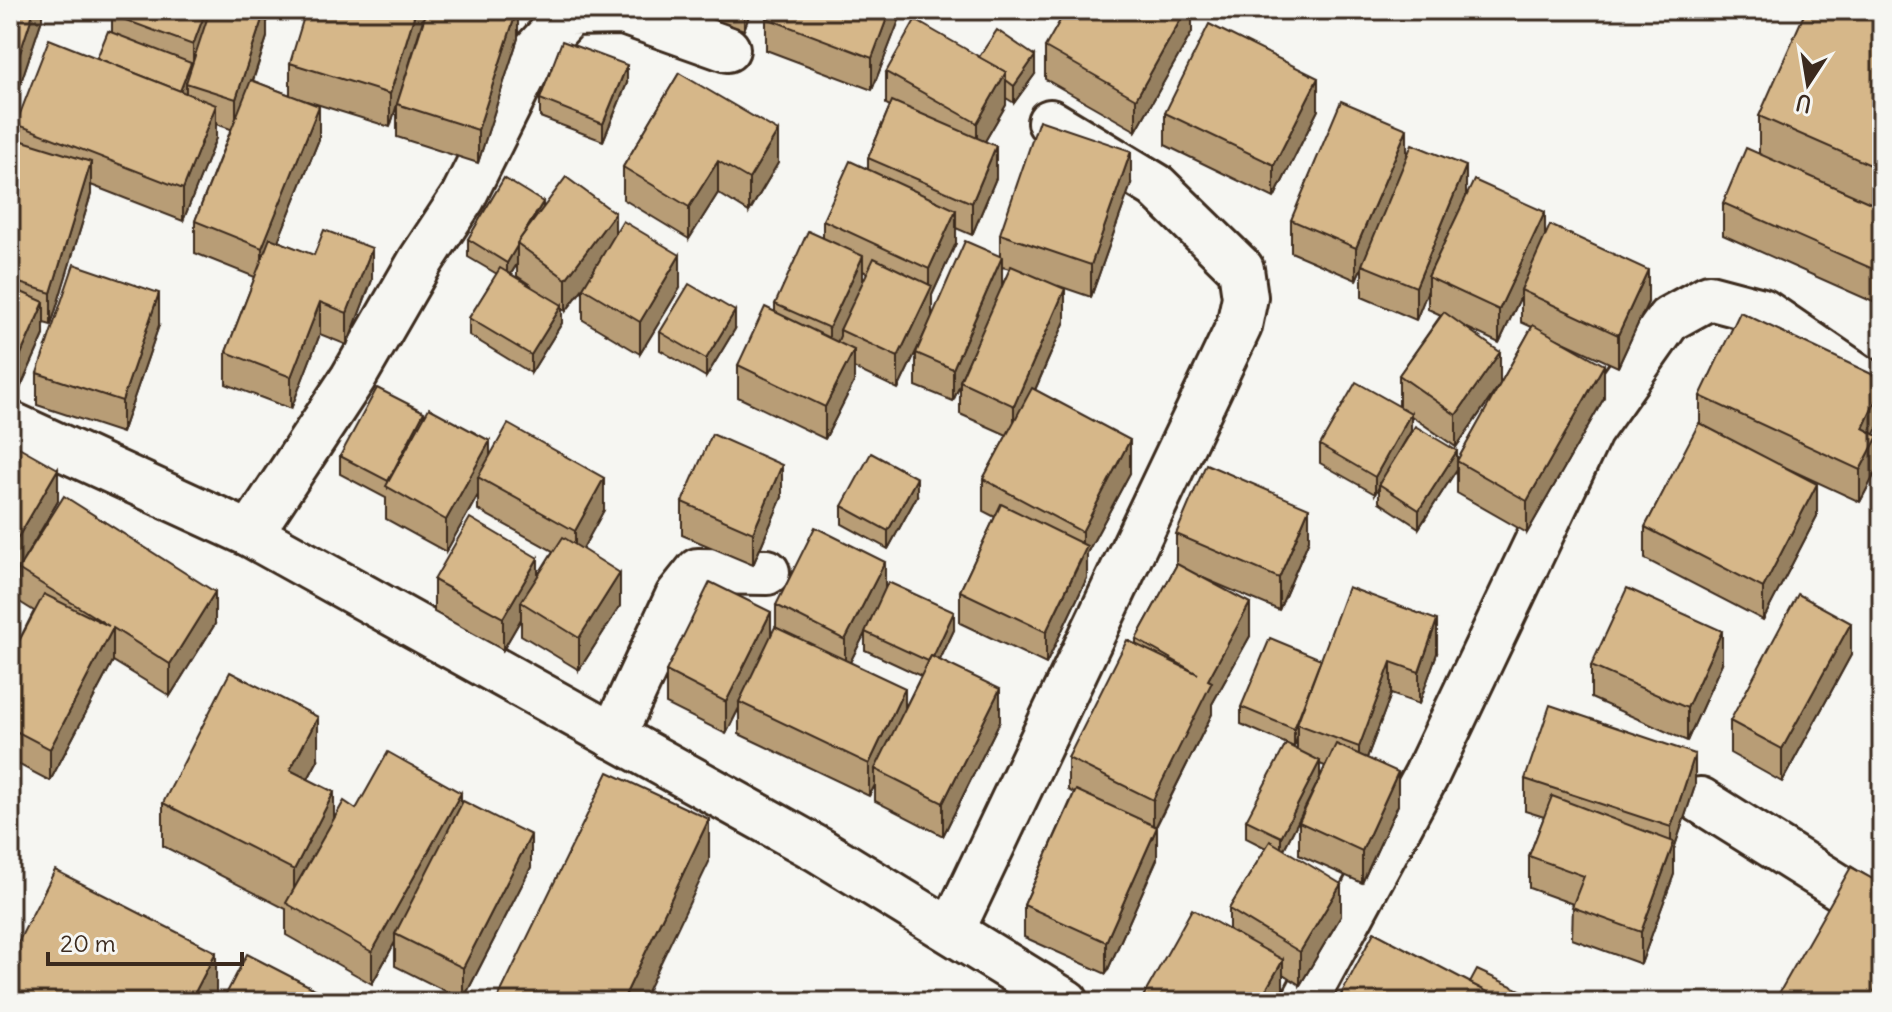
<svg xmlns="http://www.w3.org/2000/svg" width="1892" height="1012" viewBox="0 0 1892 1012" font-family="Delius,sans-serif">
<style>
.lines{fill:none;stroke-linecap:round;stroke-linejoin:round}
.street-casing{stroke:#3b2a1e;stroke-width:50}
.street{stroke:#f6f6f2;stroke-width:44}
.wall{fill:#b89d76;stroke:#3b2a1e;stroke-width:2;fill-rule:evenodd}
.shaded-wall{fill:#968060;stroke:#3b2a1e;stroke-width:2}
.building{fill:#d6b789;stroke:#3b2a1e;stroke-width:2}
</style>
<rect width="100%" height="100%" fill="#f6f6f2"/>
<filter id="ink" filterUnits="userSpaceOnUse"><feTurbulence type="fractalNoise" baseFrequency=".0125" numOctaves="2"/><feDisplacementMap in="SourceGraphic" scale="16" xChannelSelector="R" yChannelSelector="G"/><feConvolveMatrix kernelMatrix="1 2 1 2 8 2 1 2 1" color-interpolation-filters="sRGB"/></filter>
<g filter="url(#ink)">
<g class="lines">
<defs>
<g id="street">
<polyline points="10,424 250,534 819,850 1066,1002"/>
<polyline points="250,534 353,378 420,262 463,197 536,50 570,13 623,12 727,49"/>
<polyline points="613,736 678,596 698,571 767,572"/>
<polyline points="1700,800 1882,914"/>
<polyline points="952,930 1239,326 1245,297 1241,269 1156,186 1050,122"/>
<polyline points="1304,1002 1426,776 1590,431 1669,319 1709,297 1762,311 1882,393"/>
</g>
</defs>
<use href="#street" class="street-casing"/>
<use href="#street" class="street"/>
</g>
<g class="wall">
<polygon points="10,10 42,10 42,19 19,88 10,85"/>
<polygon points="267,10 267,37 253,81 290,95 290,63 401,92 518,10 518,38 478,163 397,137 397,105 390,127 294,97 319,139 278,241 372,280 347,345 320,334 291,409 226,384 226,352 255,277 195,253 195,221 231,129 216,124 216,138 183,221 91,185 91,194 51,325 44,323 44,335 13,404 10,403 10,137 16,139 16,124 97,58 112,32 112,15"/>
<polygon points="688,10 751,10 744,30"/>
<polygon points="903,10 872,90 766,50 766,18"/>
<polygon points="1192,10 1192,32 1136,131 1045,79 1045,47"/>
<polygon points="1882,10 1882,306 1723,235 1723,203 1759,154 1759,116"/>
<path d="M 979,57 L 1035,74 L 1014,103 L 1006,98 L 1006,105 L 985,141 L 996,178 L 972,235 L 956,228 L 956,243 L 932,295 L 932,318 L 1000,256 L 1000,234 L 1131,184 L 1091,297 L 1059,286 L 1065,321 L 1035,390 L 1130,473 L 1087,553 L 1087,578 L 1046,664 L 960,623 L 960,591 L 995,517 L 983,511 L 983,479 L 1007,435 L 960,414 L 960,385 L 953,401 L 916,386 L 916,353 L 931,320 L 898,389 L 854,368 L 854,382 L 825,439 L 738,397 L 738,365 L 775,312 L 775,304 L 823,238 L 823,220 L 868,170 L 868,158 L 890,106 L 886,104 L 886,72 ZM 1002,267 L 1010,269 L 1002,286 ZM 863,271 L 867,273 L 863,283 Z"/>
<polygon points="679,73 778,163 749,212 718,193 689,239 623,199 623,167"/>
<polygon points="627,83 603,141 540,117 540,99"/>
<polygon points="1318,110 1274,198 1165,145 1165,113"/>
<path d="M 1407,155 L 1466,197 L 1545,236 L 1648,302 L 1618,367 L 1557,339 L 1604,398 L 1527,533 L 1457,493 L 1457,461 L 1500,385 L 1456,447 L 1411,416 L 1411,431 L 1402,447 L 1457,469 L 1419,528 L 1379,502 L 1379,487 L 1375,494 L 1320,463 L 1320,445 L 1399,406 L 1399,375 L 1441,315 L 1428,309 L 1428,290 L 1416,320 L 1362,297 L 1362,266 L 1356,280 L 1291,252 L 1291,220 ZM 1521,296 L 1521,322 L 1532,327 L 1500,384 L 1463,326 L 1499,343 Z"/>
<path d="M 543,208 L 615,235 L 680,288 L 640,354 L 583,320 L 583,289 L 566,311 L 562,309 L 562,323 L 531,373 L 469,335 L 469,318 L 497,274 L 468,257 L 468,239 ZM 517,264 L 517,276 L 532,286 L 511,274 Z"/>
<polygon points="159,325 122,433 37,405 37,373"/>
<polygon points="735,329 706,377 660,350 660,332"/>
<polygon points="1700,396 1882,419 1875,434 1878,468 1860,502 1787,468 1817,516 1763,620 1645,559 1645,527 1700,423"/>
<polygon points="424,418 490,456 604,510 582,549 620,606 579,670 521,635 521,619 503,650 434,612 434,580 538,575 553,551 478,510 478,495 446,552 386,519 386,498 340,474 340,456"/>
<polygon points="10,442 58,501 23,561 215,624 170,696 113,661 50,781 10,760 10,658 34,611 18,601 18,569 10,583"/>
<polygon points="917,496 888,549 842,524 842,506"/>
<polygon points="782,497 753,565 682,535 682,502"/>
<polygon points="1176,534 1309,540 1279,610 1203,578 1250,636 1212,704 1212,714 1156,827 1157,859 1106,974 1024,937 1024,905 1074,793 1068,790 1068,758 1136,644 1136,639 1176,566"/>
<path d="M 885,589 L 954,630 L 940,660 L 1000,721 L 943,836 L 875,801 L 875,785 L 869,796 L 739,734 L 739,708 L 726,734 L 666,704 L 666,671 L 771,636 L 776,627 L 776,605 ZM 865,633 L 865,650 L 921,676 L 905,708 L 850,662 Z"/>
<path d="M 1437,653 L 1419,704 L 1391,694 L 1367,758 L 1398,805 L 1362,883 L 1299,855 L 1299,822 L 1318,782 L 1284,849 L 1341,916 L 1300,985 L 1283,974 L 1283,992 L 1229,929 L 1229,909 L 1266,848 L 1246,838 L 1246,820 L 1297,749 L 1297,738 L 1294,747 L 1241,724 L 1241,707 L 1321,659 ZM 1320,764 L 1325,766 L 1320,778 Z"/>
<polygon points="1851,655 1782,782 1730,753 1730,721"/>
<polygon points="1722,663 1687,741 1591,698 1591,666"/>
<polygon points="318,760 308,779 334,817 356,809 461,804 531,867 463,1000 395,966 395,942 372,984 286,935 286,909 163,846 163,803"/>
<polygon points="1525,779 1695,786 1674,849 1674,874 1641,964 1572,939 1573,904 1529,888 1529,856 1544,817 1525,811"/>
</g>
<g class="shaded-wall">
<polygon points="34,10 42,10 42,19 19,88 19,56"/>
<polygon points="206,10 213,10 193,77 193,45"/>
<polygon points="265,10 267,10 267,37 236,131 236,99"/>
<polygon points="416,10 426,10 390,127 390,94"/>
<polygon points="517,10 518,10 518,38 478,163 478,130"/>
<polygon points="744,10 751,10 744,30"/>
<polygon points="890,10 903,10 872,90 872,58"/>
<polygon points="1186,10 1192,10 1192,32 1136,131 1136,99"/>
<polygon points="1035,56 1035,74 1014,103 1014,86"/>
<polygon points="191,63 191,81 186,83 186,93 177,98"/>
<polygon points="627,65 627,83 603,141 603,124"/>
<polygon points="1006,72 1006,105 977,155 977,123"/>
<polygon points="1318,78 1318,110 1274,198 1274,165"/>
<polygon points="216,105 216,138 183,221 183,189"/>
<polygon points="319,106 319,139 262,281 262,248"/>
<polygon points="1407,129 1407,162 1356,280 1356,248"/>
<polygon points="778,131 778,163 749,212 749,179"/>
<polygon points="996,146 996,178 972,235 972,203"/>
<polygon points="1131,151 1131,184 1091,297 1091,265"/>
<polygon points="718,161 718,193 689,239 689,207"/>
<polygon points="91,162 91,194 51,325 51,293"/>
<polygon points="1466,166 1466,198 1428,277 1428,290 1416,320 1416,287"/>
<polygon points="543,202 543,219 518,244"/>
<polygon points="956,210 956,243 932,295 932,318 898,389 898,357 929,292 929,269"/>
<polygon points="1545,212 1545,244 1521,290 1521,296 1499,343 1499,310"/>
<polygon points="615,213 615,245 566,311 566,279"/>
<polygon points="517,246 517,264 507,280 507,263"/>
<polygon points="372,248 372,280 347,345 347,313"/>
<polygon points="680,255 680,288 640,354 640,322"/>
<polygon points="863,256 863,288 840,330 840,336 829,361 829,328"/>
<polygon points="1002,257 1002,289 960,381 960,385 953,401 953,369"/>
<polygon points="1648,270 1648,302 1618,367 1618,335"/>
<polygon points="1065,289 1065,321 1014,438 1014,406"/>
<polygon points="159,293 159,325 122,433 122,401"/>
<polygon points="44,302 44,335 13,404 13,372"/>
<polygon points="320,302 320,334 291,409 291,377"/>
<polygon points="562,305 562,323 531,373 531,355"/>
<polygon points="735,311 735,329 706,377 706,359"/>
<polygon points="854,350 854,382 825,439 825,407"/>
<polygon points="1500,352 1500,384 1456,447 1456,415"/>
<polygon points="1604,365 1604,398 1527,533 1527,501"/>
<polygon points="1882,387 1882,419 1863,460 1863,428"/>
<polygon points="424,412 424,430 388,487 388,481"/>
<polygon points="1411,413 1411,431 1380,485 1379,484 1379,487 1375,494 1375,477"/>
<polygon points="1878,436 1878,468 1860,502 1860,470"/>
<polygon points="1130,440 1130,473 1087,553 1087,578 1046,664 1046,632 1082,558 1082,532"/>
<polygon points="490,441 490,473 478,477 478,495 446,552 446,520"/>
<polygon points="1457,451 1457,469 1419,528 1419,510"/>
<polygon points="782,465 782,497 753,565 753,533"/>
<polygon points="58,469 58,501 10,583 10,551"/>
<polygon points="604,478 604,510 575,563 575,531"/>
<polygon points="917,478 917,496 888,549 888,531"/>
<polygon points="1817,484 1817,516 1763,620 1763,588"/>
<polygon points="1309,508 1309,540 1279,610 1279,578"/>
<polygon points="538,558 538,590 521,602 521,619 503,650 503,618"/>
<polygon points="885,562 885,594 845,672 845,640"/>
<polygon points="620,573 620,606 579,670 579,638"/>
<polygon points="215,592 215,624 170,696 170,664"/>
<polygon points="1250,603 1250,636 1212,704 1212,714 1153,832 1153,800 1208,680"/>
<polygon points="771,612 771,644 739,702 739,708 726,734 726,702"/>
<polygon points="954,612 954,630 930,680 930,663"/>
<polygon points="1437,620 1437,653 1419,704 1419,672"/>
<polygon points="1851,623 1851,655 1782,782 1782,749"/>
<polygon points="113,628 113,661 50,781 50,749"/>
<polygon points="1722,631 1722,663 1687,741 1687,708"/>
<polygon points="1323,660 1297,724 1297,738 1294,747 1294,729"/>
<polygon points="1391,662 1391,694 1359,779 1359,747"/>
<polygon points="905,688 905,721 875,769 875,785 869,796 869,764"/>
<polygon points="1000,689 1000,721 943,836 943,803"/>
<polygon points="318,717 318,760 290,813 290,770"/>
<polygon points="1695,754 1695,786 1674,849 1674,874 1641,964 1641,932 1671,851 1671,827"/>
<polygon points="1320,761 1320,778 1281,855 1281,837"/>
<polygon points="1398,772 1398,805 1362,883 1362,851"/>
<polygon points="334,792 334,835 294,907 294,870"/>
<polygon points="461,793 461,825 395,934 395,942 372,984 372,952"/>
<polygon points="709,819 709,862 642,1002 622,1002"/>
<polygon points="1157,827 1157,859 1106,974 1106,942"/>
<polygon points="531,835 531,867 463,1000 463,968"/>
<polygon points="1341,884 1341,916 1300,985 1300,952"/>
<polygon points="216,952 216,1002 190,1002"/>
<polygon points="1283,960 1283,992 1278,1002 1259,1002"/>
<polygon points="1882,978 1882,1002 1874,991"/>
</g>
<g class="building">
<polygon points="10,10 34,10 19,56 10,53"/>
<polygon points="114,10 206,10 193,45 112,15"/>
<polygon points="210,10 265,10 236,99 186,83"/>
<polygon points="306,10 416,10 390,94 290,63"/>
<polygon points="427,10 517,10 478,130 397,104"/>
<polygon points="769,10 890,10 872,58 766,18"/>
<polygon points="1066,10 1186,10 1136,99 1045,47"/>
<polygon points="1806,10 1882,10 1882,170 1759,116"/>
<polygon points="915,20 1006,72 977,123 886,72"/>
<polygon points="1209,24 1318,78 1274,165 1165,113"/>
<polygon points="997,30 1035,56 1014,86 1006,80 1006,72 979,57"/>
<polygon points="108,31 191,63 180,91 97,58"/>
<polygon points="49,39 216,105 183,189 16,124"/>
<polygon points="562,41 627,65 603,124 540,99"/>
<polygon points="679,73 778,131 749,179 718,161 689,207 623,167"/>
<polygon points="251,80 319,106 262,248 195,221"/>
<polygon points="892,101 996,146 972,203 868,158"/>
<polygon points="1341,101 1407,129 1356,248 1291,220"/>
<polygon points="1039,120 1131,151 1091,265 1000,234"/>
<polygon points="10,137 91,162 51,293 10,280"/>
<polygon points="1412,144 1466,166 1416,287 1362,265"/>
<polygon points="1746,148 1882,208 1882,273 1723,203"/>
<polygon points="850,161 956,210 929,269 823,220"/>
<polygon points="566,177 615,213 566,279 517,243"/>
<polygon points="504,178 543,202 524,233 517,243 517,246 507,263 468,239"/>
<polygon points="1474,180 1545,212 1499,310 1428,277"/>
<polygon points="623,221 680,255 640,322 583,288"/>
<polygon points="1550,225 1648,270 1618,335 1521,290"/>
<polygon points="324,230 372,248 347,313 320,302 291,377 226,352 270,238 314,255"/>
<polygon points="808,231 863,256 829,328 775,304"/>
<polygon points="965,241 1002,257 953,369 916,353"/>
<polygon points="874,258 932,286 898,357 840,330"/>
<polygon points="74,264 159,293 122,401 37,373"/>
<polygon points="1011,266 1065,289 1014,406 960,381"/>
<polygon points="500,268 562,305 531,355 469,318"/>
<polygon points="689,284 735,311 706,359 660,332"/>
<polygon points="10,287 44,302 13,372 10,371"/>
<polygon points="765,307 854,350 825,407 738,365"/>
<polygon points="1444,312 1500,352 1456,415 1399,375"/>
<polygon points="1740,312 1882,379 1882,387 1863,428 1878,436 1860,470 1700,396"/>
<polygon points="1533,325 1604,365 1527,501 1457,461"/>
<polygon points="1356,382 1411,413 1375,477 1320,445"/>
<polygon points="377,388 424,412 388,481 340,456"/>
<polygon points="1032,388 1130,440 1082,532 983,479"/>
<polygon points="429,408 490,441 446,520 386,486"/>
<polygon points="1699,423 1817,484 1763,588 1645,527"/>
<polygon points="508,424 604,478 575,531 478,477"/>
<polygon points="1415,426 1457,451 1419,510 1379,484"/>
<polygon points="712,434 782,465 753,533 682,502"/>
<polygon points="10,442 58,469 10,551"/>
<polygon points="871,453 917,478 888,531 842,506"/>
<polygon points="1206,464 1309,508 1279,578 1176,534"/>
<polygon points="64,496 215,592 170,664 113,628 50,749 10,728 10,658 44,594 109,626 18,569"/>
<polygon points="1001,504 1087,546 1046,632 960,591"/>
<polygon points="470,518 538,558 503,618 434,580"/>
<polygon points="815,527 885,562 845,640 776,605"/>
<polygon points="563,537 620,573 579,638 521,602"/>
<polygon points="1177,564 1250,603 1208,680 1212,682 1153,800 1068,758 1127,640 1198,674 1136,639"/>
<polygon points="710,582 771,612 726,702 666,671"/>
<polygon points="888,582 954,612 933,657 931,656 928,661 865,632"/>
<polygon points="1348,587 1437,620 1419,672 1391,662 1359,747 1297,724"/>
<polygon points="1627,588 1722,631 1687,708 1591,666"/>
<polygon points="1798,594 1851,623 1782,749 1730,721"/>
<polygon points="775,627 905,688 869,764 739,702"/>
<polygon points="1270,638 1321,659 1294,729 1241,707"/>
<polygon points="931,656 1000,689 943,803 875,769"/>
<polygon points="230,672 318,717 290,770 334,792 294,870 163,803"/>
<polygon points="1550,705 1695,754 1671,827 1525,779"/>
<polygon points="1286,744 1320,761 1281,837 1246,820"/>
<polygon points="1336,744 1398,772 1362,851 1299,822"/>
<polygon points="388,752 461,793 372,952 286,903 344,801 356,809"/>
<polygon points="608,772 709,819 622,1002 496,1002"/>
<polygon points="1076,790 1157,827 1106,942 1024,905"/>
<polygon points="1552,796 1674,842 1641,932 1572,907 1584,876 1529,856"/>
<polygon points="463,801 531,835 463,968 395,934"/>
<polygon points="1270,841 1341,884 1300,952 1229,909"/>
<polygon points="1851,867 1882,884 1882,978 1874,991 1882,996 1882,1002 1774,1002"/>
<polygon points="55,870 216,952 190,1002 10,1002 10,958"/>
<polygon points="1192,909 1283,960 1259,1002 1140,1002"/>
<polygon points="1374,932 1507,1002 1337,1002"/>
<polygon points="247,954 340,1002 222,1002"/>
<polygon points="1477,970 1546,1002 1507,1002 1470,983"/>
<polygon points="1604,992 1623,1002 1599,1002"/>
</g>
</g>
<rect width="1892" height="1012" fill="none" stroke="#f6f6f2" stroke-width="40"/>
<rect x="20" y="20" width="1852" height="972" fill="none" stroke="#3b2a1e" stroke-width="3" filter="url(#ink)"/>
<g transform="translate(1808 84) rotate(192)" stroke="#f6f6f2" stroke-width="6" paint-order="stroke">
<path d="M0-6L14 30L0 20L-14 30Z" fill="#3b2a1e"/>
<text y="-12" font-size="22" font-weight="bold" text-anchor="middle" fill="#3b2a1e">U</text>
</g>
<path d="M48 952v12h194v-12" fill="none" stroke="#3b2a1e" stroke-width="4"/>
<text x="60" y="952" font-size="24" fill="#3b2a1e" stroke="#f6f6f2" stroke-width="6" paint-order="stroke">20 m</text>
</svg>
